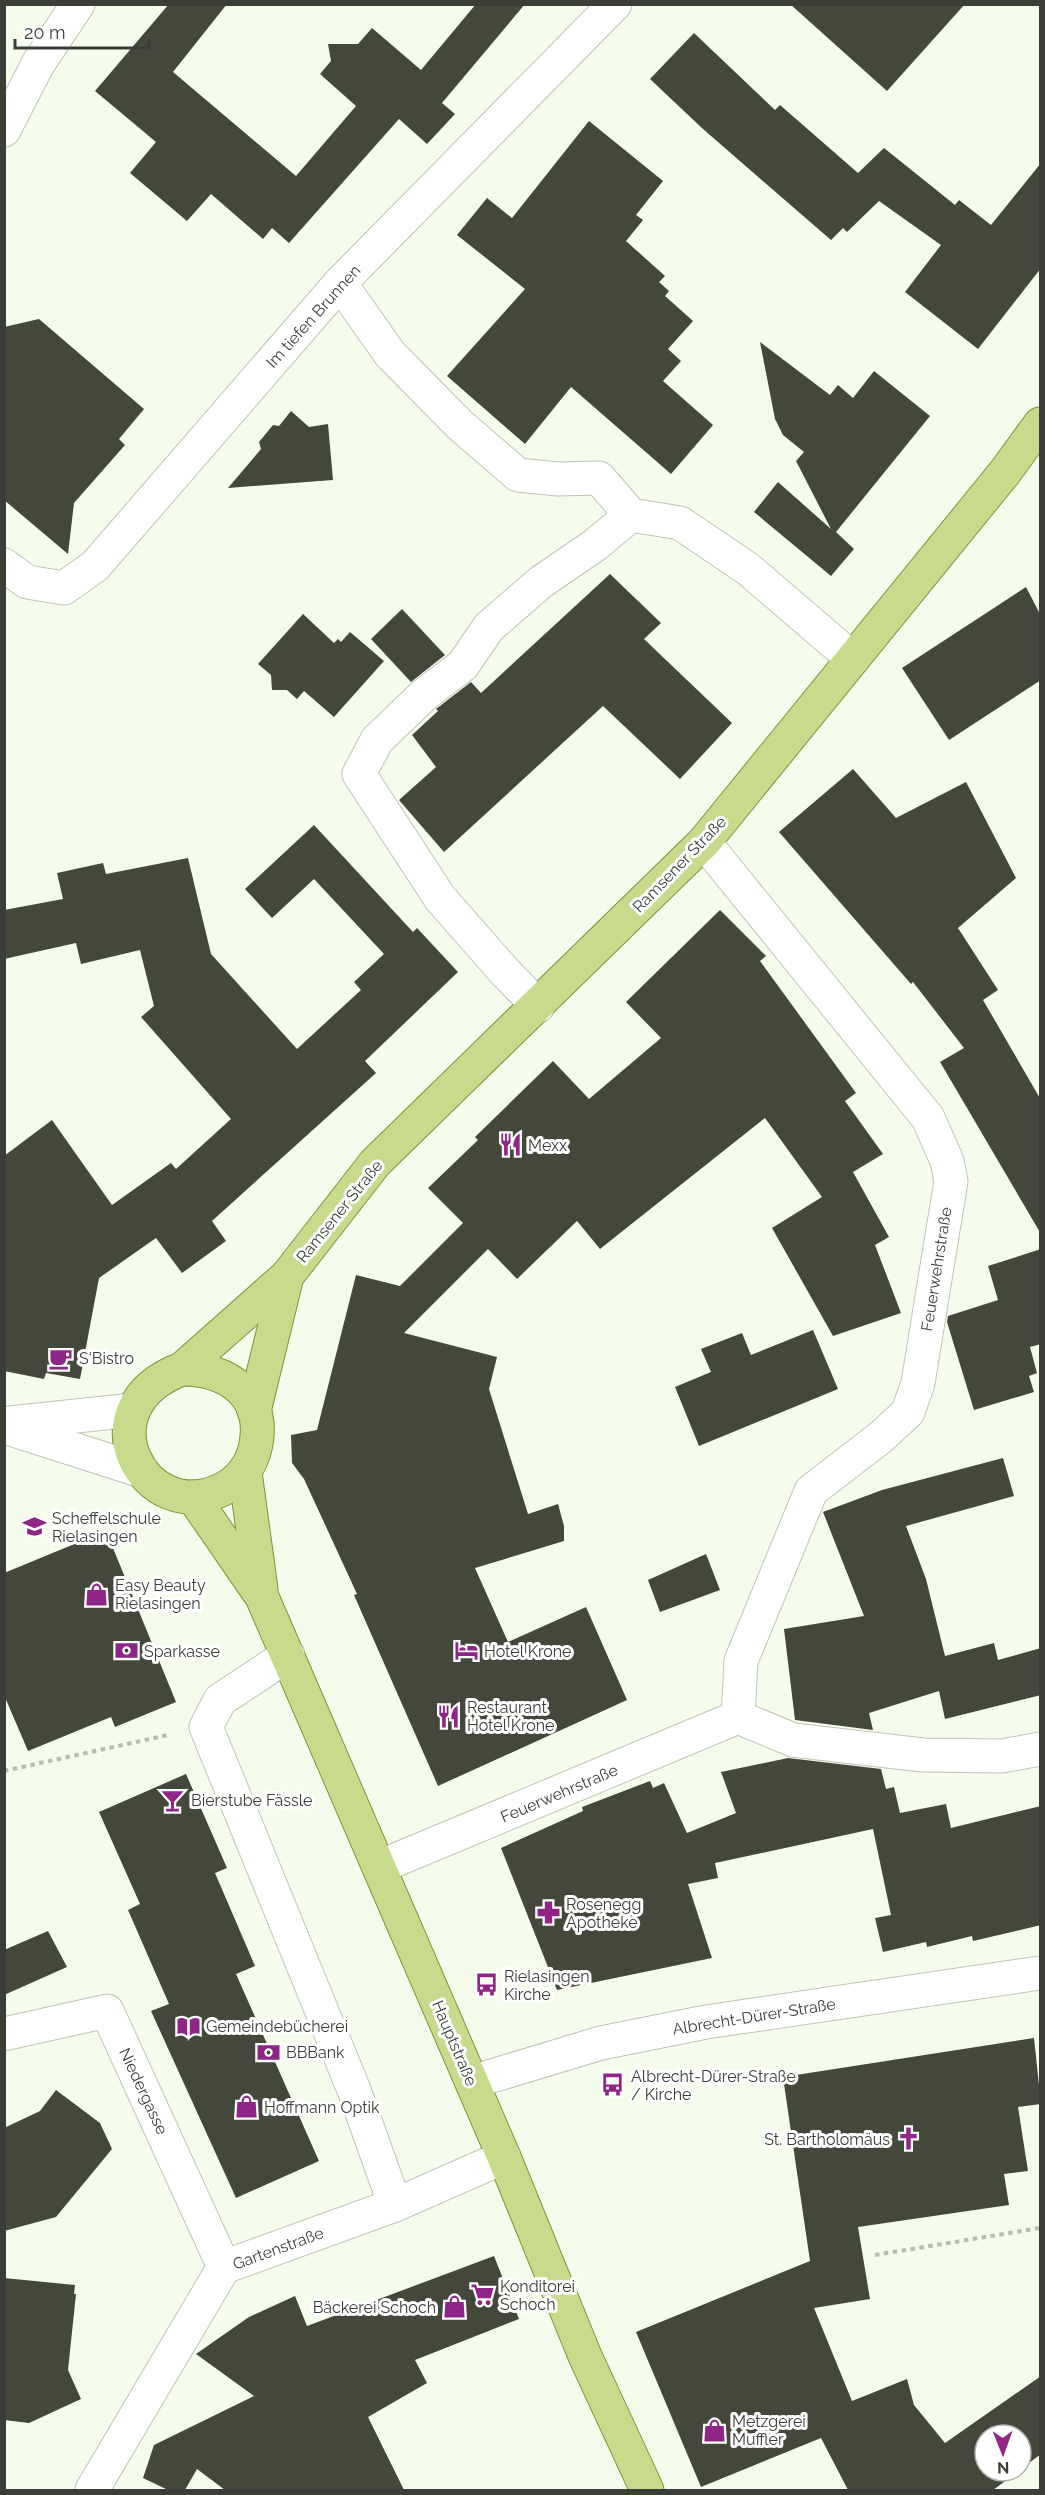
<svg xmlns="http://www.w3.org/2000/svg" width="1045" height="2495" viewBox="0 0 1045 2495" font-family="Raleway,sans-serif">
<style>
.building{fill:#43483a}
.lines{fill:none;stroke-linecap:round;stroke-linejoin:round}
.minor-casing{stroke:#bfc4b4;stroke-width:35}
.major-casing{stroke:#7f933d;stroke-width:35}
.path{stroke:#b7bcaf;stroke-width:4;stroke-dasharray:4.5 4.5;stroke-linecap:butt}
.minor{stroke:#fff;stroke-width:33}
.major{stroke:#c8da8c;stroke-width:33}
.labels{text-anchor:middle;stroke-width:6;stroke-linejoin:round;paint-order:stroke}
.street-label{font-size:16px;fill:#3b3e37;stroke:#fff}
.poi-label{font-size:16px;fill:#3b3e37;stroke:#fff;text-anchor:start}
</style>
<rect width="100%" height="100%" fill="#f6fceb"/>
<g class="building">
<polygon points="169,4 227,4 173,72 296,176 356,106 320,74 331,61 328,44 358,44 372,28 421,70 476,4 525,4 442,103 455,114 427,144 399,119 289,243 272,228 263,239 211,194 187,221 130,173 156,142 95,91"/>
<polygon points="790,4 965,4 887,91"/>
<polygon points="694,33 775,110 780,105 858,173 884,148 955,205 959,200 991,225 1041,163 1041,268 978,349 905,292 941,245 879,201 847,232 843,228 831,240 703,129 650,79"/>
<polygon points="589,121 663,181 636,215 643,220 626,241 665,276 659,282 669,291 665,296 693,321 668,349 681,361 663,381 713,425 671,474 571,387 525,444 447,376 525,289 457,235 487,198 512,218"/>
<polygon points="39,319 144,409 119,439 125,445 74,503 68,554 4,500 4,327"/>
<polygon points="760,342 830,395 838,385 853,398 874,371 930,416 836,532 854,549 831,576 754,512 778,482 831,529 796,461 804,452 783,435 775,419"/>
<polygon points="291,411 309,427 328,424 333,480 228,488 261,449 259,442 273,425 279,426"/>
<polygon points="610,574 661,623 644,639 732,723 680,779 603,706 444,852 399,800 436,767 412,735 438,711 436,709 471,682 481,693"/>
<polygon points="1026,587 1041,616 1041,680 949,740 902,668"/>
<polygon points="402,609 445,655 411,682 371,639"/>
<polygon points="303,614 334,643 338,639 341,642 350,632 384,661 334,717 304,691 297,699 287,690 272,690 271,675 258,664"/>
<polygon points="853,769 896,818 966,782 1016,878 958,928 998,990 983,1000 1041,1100 1041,1234 940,1062 964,1048 913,982 911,984 779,832"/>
<polygon points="314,825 413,932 417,928 458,972 365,1061 376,1073 212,1221 226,1241 182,1273 156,1238 99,1278 80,1379 46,1373 44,1379 4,1371 4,1156 52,1120 112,1205 171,1163 176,1169 231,1119 141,1017 154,1006 140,950 81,964 76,943 4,959 4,910 63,899 57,873 103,863 106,874 188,858 211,954 297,1049 361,990 354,982 384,954 314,879 272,918 245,889"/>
<polygon points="720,910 766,956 760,961 856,1093 845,1101 883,1154 853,1172 889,1237 875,1245 901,1313 833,1336 772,1228 822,1197 765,1118 600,1249 577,1221 517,1279 488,1249 404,1333 497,1357 489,1389 528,1514 558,1504 564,1526 564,1541 475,1568 508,1642 586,1607 627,1700 438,1786 354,1595 357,1594 304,1479 292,1463 291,1435 317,1430 356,1275 400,1286 463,1223 428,1188 478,1140 475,1137 553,1061 589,1099 661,1038 626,1002"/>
<polygon points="1041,1249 1041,1344 1030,1347 1037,1373 1029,1376 1034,1392 974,1410 947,1322 948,1316 998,1300 988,1266"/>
<polygon points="813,1330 838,1389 699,1446 675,1387 711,1372 701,1349 742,1333 751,1355"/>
<polygon points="1003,1458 1014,1496 906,1526 926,1579 945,1656 994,1643 998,1660 1041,1648 1041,1695 945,1719 939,1691 869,1713 873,1730 795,1720 784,1629 864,1616 823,1512 882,1490"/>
<polygon points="106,1531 176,1702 115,1727 111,1717 28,1751 4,1695 4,1573"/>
<polygon points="706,1554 720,1590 660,1612 648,1580"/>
<polygon points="788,1758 881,1769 886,1789 894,1787 900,1813 946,1804 951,1828 1041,1806 1041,1925 973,1941 972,1936 927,1947 926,1942 883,1952 875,1918 891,1915 873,1829 715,1863 718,1878 688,1884 712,1958 557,1990 501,1848 583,1811 582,1807 650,1781 653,1788 664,1783 687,1833 736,1813 721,1772"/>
<polygon points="186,1774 227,1868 215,1873 255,1966 236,1974 319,2161 236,2198 151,2011 169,2004 128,1910 140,1904 99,1812"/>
<polygon points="48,1931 67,1967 4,1995 4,1950"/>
<polygon points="1034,2038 1041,2104 1018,2107 1028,2171 1004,2174 1009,2205 858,2227 870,2299 814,2308 852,2401 907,2379 914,2405 945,2443 1041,2376 1041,2454 1021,2469 1021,2435 985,2435 985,2471 1019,2471 993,2490 848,2490 821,2438 701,2487 636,2332 810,2261 783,2077"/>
<polygon points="56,2090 100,2123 112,2149 56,2217 4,2231 4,2128 40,2111"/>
<polygon points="494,2256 519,2319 415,2360 427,2383 368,2417 404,2490 225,2490 197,2469 185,2490 168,2490 143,2478 154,2445 254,2396 196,2354 249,2317 295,2296 307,2326"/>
<polygon points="4,2278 75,2285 74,2294 76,2294 68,2370 81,2399 29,2423 4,2420"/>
</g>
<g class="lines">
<defs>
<g id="minor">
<polyline points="4,130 38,64 78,4"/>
<polyline points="340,283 390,354 460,425 518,475 558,479 599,478 631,515"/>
<polyline points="4,565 27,582 64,588 95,566 340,283 615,4"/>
<polyline points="704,842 928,1118 947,1161 951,1181 918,1383 908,1412 881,1437 811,1491 741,1661 738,1717"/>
<polyline points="538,1006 505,972 440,898 359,774 377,740 424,695 463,665 489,627 541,582 595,545 631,515 680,523 748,569 853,659"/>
<polyline points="10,1423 133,1410"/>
<polyline points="4,1427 142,1471"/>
<polyline points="288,1655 220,1700 206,1727 354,2090 395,2205"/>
<polyline points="379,1867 738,1717 793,1740 923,1755 1002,1756 1040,1749"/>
<polyline points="4,2034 107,2011 224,2267"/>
<polyline points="472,2082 601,2043 706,2022 1040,1973"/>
<polyline points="92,2490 224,2267 395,2205 504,2157"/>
</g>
<g id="major">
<path d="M 182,1369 C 227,1369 265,1394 256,1444 C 252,1465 240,1481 221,1490 C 144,1527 80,1407 182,1369 L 287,1276 L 375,1163 L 704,842 L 1005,472 L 1040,424"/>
<polyline points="254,1411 287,1276"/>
<polyline points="245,1472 261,1589"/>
<polyline points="193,1497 262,1597 504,2157 585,2356 647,2490"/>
</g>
</defs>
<use href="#minor" class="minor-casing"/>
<use href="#major" class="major-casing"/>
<g class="path">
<polyline points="4,1771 168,1735"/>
<polyline points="875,2255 1040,2228"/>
</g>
<use href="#minor" class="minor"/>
<use href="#major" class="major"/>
</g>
<defs>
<symbol id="restaurant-bare" viewBox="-9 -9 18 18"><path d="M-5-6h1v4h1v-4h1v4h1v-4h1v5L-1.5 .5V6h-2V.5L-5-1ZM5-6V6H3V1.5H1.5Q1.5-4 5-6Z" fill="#902588" stroke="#fff" stroke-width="2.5" paint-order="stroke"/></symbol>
<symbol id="cafe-bare" viewBox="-9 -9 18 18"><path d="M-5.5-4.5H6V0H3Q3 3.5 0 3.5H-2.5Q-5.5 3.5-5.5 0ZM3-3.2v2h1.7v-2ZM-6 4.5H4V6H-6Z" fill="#902588" stroke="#fff" stroke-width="2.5" paint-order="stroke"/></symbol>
<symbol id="school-bare" viewBox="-9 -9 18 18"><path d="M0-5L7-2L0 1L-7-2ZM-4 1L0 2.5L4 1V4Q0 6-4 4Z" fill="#902588" stroke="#fff" stroke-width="2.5" paint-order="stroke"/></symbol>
<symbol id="shop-bare" viewBox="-9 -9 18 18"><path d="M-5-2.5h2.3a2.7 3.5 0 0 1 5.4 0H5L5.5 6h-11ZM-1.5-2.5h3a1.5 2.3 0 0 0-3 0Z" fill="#902588" stroke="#fff" stroke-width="2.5" paint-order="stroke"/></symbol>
<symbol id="bank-bare" viewBox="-9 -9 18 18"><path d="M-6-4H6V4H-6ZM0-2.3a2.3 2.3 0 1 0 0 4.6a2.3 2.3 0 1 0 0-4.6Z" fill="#902588" stroke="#fff" stroke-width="2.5" paint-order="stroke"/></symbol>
<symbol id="hotel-bare" viewBox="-9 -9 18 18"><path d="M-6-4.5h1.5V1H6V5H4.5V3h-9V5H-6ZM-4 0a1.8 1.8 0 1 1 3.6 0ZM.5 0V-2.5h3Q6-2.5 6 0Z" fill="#902588" stroke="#fff" stroke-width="2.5" paint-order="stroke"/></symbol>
<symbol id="bar-bare" viewBox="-9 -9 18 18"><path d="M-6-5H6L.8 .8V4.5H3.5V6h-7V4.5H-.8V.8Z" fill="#902588" stroke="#fff" stroke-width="2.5" paint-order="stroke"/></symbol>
<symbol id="pharmacy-bare" viewBox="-9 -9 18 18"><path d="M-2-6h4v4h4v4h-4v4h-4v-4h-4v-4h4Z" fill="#902588" stroke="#fff" stroke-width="2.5" paint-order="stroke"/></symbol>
<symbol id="bus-bare" viewBox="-9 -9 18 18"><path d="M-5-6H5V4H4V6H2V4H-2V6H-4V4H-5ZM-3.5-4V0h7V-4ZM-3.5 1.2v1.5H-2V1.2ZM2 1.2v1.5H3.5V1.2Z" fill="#902588" stroke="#fff" stroke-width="2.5" paint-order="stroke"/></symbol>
<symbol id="library-bare" viewBox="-9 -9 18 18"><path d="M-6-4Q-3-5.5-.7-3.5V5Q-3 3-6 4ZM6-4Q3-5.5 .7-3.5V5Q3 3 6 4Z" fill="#902588" stroke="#fff" stroke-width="2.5" paint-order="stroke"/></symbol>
<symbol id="church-bare" viewBox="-9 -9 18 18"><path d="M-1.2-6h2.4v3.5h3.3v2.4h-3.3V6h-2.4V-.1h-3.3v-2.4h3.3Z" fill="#902588" stroke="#fff" stroke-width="2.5" paint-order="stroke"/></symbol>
<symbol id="supermarket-bare" viewBox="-9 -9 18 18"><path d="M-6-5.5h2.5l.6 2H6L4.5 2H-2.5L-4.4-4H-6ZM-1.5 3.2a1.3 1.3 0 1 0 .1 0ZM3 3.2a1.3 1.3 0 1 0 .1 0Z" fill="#902588" stroke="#fff" stroke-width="2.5" paint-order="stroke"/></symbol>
</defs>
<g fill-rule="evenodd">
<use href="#restaurant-bare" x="494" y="1128" width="33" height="33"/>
<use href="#cafe-bare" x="44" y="1342" width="33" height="33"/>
<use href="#school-bare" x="18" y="1510" width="33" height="33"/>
<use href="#shop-bare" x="80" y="1578" width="33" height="33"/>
<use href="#bank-bare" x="110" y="1634" width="33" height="33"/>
<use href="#hotel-bare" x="450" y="1634" width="33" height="33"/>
<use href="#restaurant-bare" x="432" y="1700" width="33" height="33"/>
<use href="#bar-bare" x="156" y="1784" width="33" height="33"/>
<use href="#pharmacy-bare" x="532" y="1896" width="33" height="33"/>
<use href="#bus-bare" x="470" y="1968" width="33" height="33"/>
<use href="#library-bare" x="172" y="2010" width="33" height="33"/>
<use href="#bank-bare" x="252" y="2036" width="33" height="33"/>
<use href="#bus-bare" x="596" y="2068" width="33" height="33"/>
<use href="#shop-bare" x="230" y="2090" width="33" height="33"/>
<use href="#church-bare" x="892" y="2122" width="33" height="33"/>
<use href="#supermarket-bare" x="466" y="2278" width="33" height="33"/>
<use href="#shop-bare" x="438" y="2290" width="33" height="33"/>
<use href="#shop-bare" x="698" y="2414" width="33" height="33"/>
</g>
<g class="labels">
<g class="street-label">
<text transform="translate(313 316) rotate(-48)" y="6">Im tiefen Brunnen</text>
<text transform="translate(679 864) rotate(-46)" y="6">Ramsener Straße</text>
<text transform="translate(339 1211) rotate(-51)" y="6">Ramsener Straße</text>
<text transform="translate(936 1269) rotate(-81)" y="6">Feuerwehrstraße</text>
<text transform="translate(559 1793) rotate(-23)" y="6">Feuerwehrstraße</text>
<text transform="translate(754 2016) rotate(-9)" y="6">Albrecht-Dürer-Straße</text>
<text transform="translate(455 2043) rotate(67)" y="6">Hauptstraße</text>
<text transform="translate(144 2091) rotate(65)" y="6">Niedergasse</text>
<text transform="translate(278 2248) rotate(-20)" y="6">Gartenstraße</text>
</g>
<g class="poi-label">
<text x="528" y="1151">Mexx</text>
<text x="79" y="1364">S'Bistro</text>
<text x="52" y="1524">Scheffelschule<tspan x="52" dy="18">Rielasingen</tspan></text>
<text x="115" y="1591">Easy Beauty<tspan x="115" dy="18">Rielasingen</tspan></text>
<text x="144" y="1657">Sparkasse</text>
<text x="484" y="1657">Hotel Krone</text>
<text x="467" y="1713">Restaurant<tspan x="467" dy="18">Hotel Krone</tspan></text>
<text x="191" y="1806">Bierstube Fässle</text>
<text x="566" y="1910">Rosenegg<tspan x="566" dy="18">Apotheke</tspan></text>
<text x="504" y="1982">Rielasingen<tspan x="504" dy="18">Kirche</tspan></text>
<text x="206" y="2032">Gemeindebücherei</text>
<text x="286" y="2058">BBBank</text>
<text x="631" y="2082">Albrecht-Dürer-Straße<tspan x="631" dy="18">/ Kirche</tspan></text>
<text x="264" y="2113">Hoffmann Optik</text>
<text x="890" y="2145" text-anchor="end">St. Bartholomäus</text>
<text x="500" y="2292">Konditorei<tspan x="500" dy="18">Schoch</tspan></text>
<text x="436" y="2313" text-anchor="end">Bäckerei Schoch</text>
<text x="732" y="2427">Metzgerei<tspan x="732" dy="18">Muffler</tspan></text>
</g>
</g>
<rect width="1045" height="2495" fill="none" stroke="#3b3e37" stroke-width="12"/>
<g transform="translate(1003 2453) rotate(179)"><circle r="28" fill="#ffffff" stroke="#b1b2af" stroke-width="1.5"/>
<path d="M0-4.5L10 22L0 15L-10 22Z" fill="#902588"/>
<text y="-9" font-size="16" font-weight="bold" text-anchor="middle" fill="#3b3e37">N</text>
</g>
<path d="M15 39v9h134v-9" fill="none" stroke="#3b3e37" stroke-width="3"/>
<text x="24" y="39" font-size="18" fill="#3b3e37" stroke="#ffffff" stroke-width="4.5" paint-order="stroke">20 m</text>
</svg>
